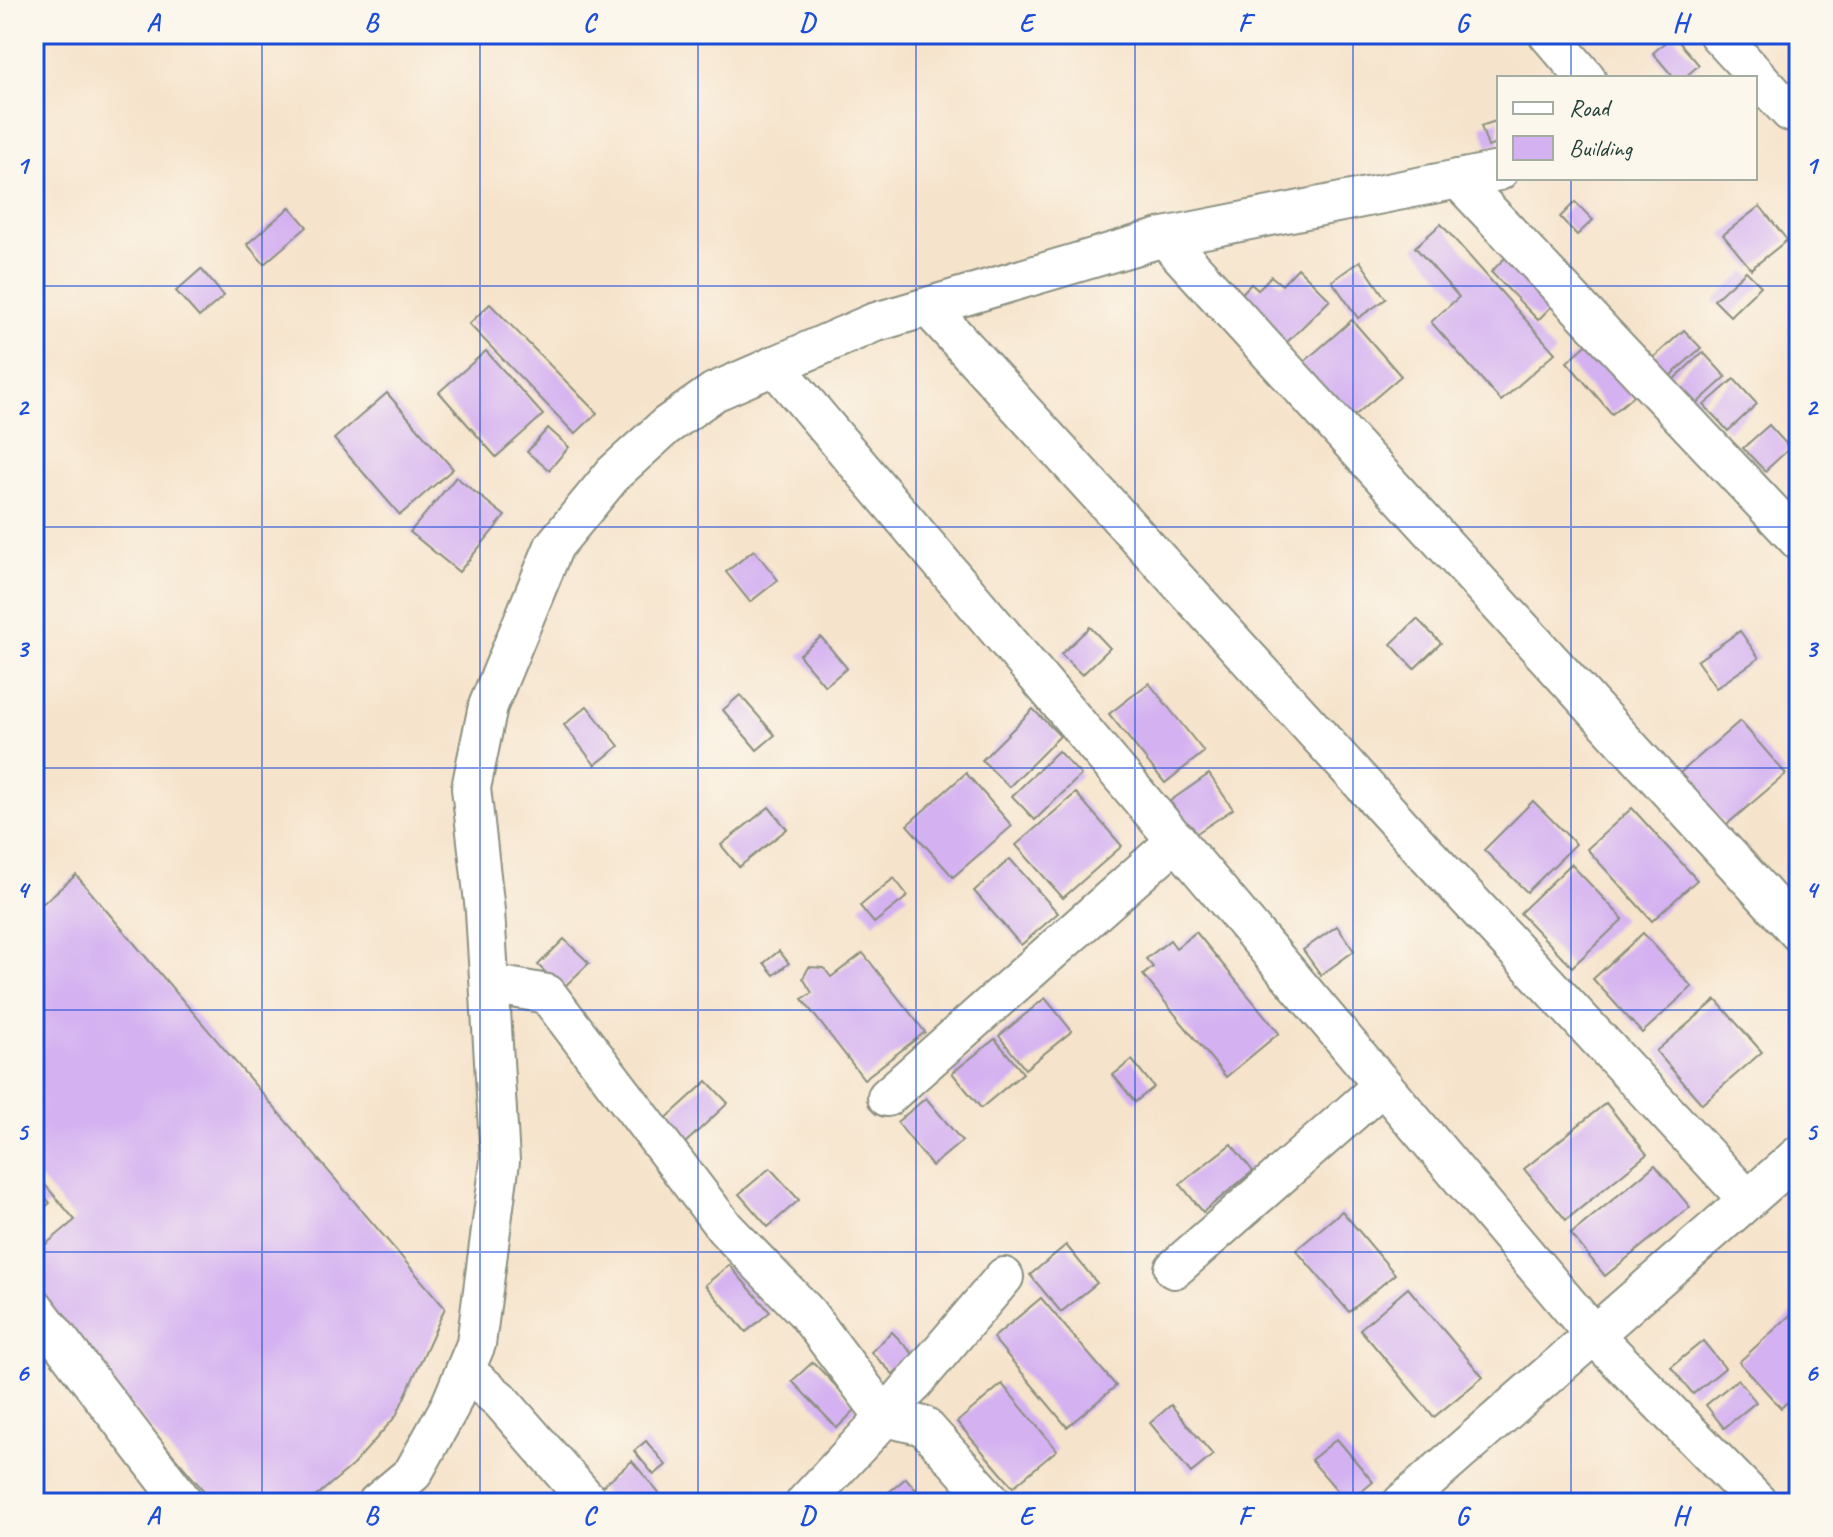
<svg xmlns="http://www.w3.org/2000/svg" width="1833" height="1537" viewBox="0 0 1833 1537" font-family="Caveat,sans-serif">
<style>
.building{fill:#d4b1f1}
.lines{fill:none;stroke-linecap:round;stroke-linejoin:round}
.minor-casing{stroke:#8a9080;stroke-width:42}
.minor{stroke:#fff;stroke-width:38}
.grid{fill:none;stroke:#1d4ed8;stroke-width:2;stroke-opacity:0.55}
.neatline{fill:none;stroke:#1d4ed8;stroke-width:3}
.grid-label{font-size:26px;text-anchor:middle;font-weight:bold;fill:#1d4ed8}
</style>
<rect width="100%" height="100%" fill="#fbf7ec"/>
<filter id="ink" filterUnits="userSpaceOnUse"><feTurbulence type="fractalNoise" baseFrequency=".0125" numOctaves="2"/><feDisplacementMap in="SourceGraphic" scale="16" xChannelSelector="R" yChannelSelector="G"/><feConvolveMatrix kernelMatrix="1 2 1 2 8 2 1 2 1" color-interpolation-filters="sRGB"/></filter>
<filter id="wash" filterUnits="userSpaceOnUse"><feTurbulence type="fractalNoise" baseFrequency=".006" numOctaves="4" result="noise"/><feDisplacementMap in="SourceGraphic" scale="32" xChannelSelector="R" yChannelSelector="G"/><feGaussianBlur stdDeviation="1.8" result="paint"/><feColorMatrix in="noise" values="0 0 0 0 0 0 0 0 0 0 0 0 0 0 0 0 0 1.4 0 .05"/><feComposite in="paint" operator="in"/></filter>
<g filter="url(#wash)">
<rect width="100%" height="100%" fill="#f6e3cb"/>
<g id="blocks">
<g class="building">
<polygon points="1673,35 1699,65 1684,78 1674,78 1653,53"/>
<polygon points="1499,120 1499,143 1488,147 1481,126"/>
<polygon points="1575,202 1593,220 1577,235 1560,217"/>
<polygon points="1760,206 1787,240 1751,269 1723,235"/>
<polygon points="290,207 307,227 264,264 247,244"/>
<polygon points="1441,224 1555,353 1501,401 1431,322 1459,297 1415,247"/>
<polygon points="1508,255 1555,303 1538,320 1491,272"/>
<polygon points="1360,261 1386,299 1358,318 1332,281"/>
<polygon points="1298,268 1330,300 1280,349 1233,303 1251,284 1258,290 1271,276 1282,285"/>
<polygon points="201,269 224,296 199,317 176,291"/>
<polygon points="1746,271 1761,286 1730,316 1714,300"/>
<polygon points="490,304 597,413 575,434 469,324"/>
<polygon points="1352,320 1401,376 1346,423 1297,368"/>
<polygon points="1684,330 1701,348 1670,376 1653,358"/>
<polygon points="1592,340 1637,393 1612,414 1567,362"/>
<polygon points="486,351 543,415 496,457 439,392"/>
<polygon points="1703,352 1726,377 1695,405 1673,380"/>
<polygon points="1734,379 1757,404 1728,431 1704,405"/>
<polygon points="387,393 453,469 400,515 334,439"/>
<polygon points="1769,425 1790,448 1765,471 1743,448"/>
<polygon points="548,428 569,447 549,470 527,452"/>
<polygon points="456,477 505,516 459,572 410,532"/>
<polygon points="754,550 778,580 750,602 726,572"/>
<polygon points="1417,619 1441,643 1414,669 1391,644"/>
<polygon points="1090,627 1110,648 1082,675 1061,654"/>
<polygon points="1740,631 1759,658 1716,688 1697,661"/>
<polygon points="821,637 847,668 825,686 799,655"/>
<polygon points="1149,683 1204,752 1165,783 1109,714"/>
<polygon points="740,695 775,735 757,750 723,710"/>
<polygon points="587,706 619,746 595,765 564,725"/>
<polygon points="1033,709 1060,736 1009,787 982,760"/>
<polygon points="1740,721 1786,774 1726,825 1680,773"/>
<polygon points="1058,751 1081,775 1035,820 1012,796"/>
<polygon points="966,773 1012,826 953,877 907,825"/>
<polygon points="1209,774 1233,809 1194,835 1170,801"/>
<polygon points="1076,793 1122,846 1063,898 1016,845"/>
<polygon points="1533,801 1576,844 1527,892 1484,850"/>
<polygon points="769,807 787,829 739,867 721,845"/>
<polygon points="1632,808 1697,880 1652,921 1587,849"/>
<polygon points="1010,859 1058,913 1021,945 974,891"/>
<polygon points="1571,864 1623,919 1572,967 1520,913"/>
<polygon points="76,875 445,1308 396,1416 353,1465 308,1503 214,1503 34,1291 34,1254 75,1220 34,1172 34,911"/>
<polygon points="894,878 908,896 874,923 860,906"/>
<polygon points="1337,926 1354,951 1321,975 1303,950"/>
<polygon points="1196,932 1279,1033 1226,1077 1143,975 1153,967 1146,959 1170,940 1176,948"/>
<polygon points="1643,933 1692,987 1642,1033 1593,979"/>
<polygon points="564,939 589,963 562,989 538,965"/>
<polygon points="779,951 789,963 774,975 764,963"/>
<polygon points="863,953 925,1032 864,1079 802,999 812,993 803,978 809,967 824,968 831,977"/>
<polygon points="1045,998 1072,1031 1025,1069 999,1036"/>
<polygon points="1716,1000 1762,1052 1702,1104 1656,1051"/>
<polygon points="995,1039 1023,1073 981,1108 952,1073"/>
<polygon points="1132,1060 1154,1087 1135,1102 1113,1075"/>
<polygon points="707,1081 728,1103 683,1145 662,1122"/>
<polygon points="926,1098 962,1141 932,1166 897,1122"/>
<polygon points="1606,1103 1647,1154 1566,1220 1524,1169"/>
<polygon points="1231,1144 1253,1171 1203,1212 1180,1184"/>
<polygon points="1655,1165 1690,1207 1605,1276 1571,1234"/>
<polygon points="770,1168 799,1200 768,1227 739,1194"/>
<polygon points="34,1184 50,1203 34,1217"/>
<polygon points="1342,1211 1395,1274 1349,1312 1296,1250"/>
<polygon points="1066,1245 1097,1283 1061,1312 1030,1275"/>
<polygon points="729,1265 770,1312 746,1332 705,1285"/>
<polygon points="1408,1288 1483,1377 1434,1417 1360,1329"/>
<polygon points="1041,1298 1116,1386 1067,1427 993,1338"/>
<polygon points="1799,1307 1799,1391 1781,1408 1739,1362"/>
<polygon points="892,1332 914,1355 893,1374 871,1352"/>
<polygon points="1703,1341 1725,1368 1693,1394 1671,1367"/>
<polygon points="813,1362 857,1408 837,1428 792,1381"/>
<polygon points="1738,1379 1756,1402 1724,1428 1706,1405"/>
<polygon points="1002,1384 1057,1450 1013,1487 957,1422"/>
<polygon points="1171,1405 1213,1455 1191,1473 1150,1423"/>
<polygon points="1337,1439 1373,1482 1348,1503 1311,1460"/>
<polygon points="646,1441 666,1465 654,1475 634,1451"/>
<polygon points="632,1461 663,1498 657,1503 613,1503 600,1488"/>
<polygon points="906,1478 927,1503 876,1503"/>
</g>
</g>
</g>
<g filter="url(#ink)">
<use href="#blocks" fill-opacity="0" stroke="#8a9080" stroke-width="2"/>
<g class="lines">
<defs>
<g id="minor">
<polyline points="1548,34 1586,78"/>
<polyline points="1718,34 1790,112"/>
<polyline points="1458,179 1799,541"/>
<polyline points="1164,237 1799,933"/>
<polyline points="930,309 1422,849 1748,1200"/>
<polyline points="774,365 1594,1335 1758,1503"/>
<polyline points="490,984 547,994 725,1228 806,1312 885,1417 924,1426 993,1503"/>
<polyline points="887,1097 1177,840"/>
<polyline points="1174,1269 1383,1085"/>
<polyline points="34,1307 184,1503"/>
<polyline points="465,1371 500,1400 590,1503"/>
<polyline points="377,1503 413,1473 450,1406 476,1344 500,1161 485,911 471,788 488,706 554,546 614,473 666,426 714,392 873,323 1164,237 1499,171"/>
<polyline points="805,1503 885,1417 1004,1277"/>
<polyline points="1402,1503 1799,1155"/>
</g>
</defs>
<use href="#minor" class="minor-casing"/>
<use href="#minor" class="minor"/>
</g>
</g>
<path class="grid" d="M 262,34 L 262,1503M 480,34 L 480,1503M 698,34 L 698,1503M 916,34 L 916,1503M 1135,34 L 1135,1503M 1353,34 L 1353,1503M 1571,34 L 1571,78M 1571,178 L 1571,1503M 34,286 L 1799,286M 34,527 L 1799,527M 34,768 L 1799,768M 34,1010 L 1799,1010M 34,1252 L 1799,1252"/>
<rect width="1833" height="1537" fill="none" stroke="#fbf7ec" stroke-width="88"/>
<rect x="1497" y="76" width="260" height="104" fill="#fbf7ec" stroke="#a3ada2" stroke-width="2"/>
<rect x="1513" y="102" width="40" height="12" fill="#ffffff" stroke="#a3ada2" stroke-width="2"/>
<text x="1569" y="116" font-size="24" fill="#1f3d34">Road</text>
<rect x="1513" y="136" width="40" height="24" fill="#d4b1f1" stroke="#a3ada2" stroke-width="2"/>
<text x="1569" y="156" font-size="24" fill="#1f3d34">Building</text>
<rect x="44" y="44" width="1745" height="1449" class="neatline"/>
<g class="grid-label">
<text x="153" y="31">A</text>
<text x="371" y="31">B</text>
<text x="589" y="31">C</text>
<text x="807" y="31">D</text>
<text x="1026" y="31">E</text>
<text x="1244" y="31">F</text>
<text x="1462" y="31">G</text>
<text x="1680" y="31">H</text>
<text x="22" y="174">1</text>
<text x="1811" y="174">1</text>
<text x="22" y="415">2</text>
<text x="1811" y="415">2</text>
<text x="22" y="657">3</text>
<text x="1811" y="657">3</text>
<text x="22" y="898">4</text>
<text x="1811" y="898">4</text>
<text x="22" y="1140">5</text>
<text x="1811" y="1140">5</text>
<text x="22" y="1381">6</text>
<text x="1811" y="1381">6</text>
<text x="153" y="1524">A</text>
<text x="371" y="1524">B</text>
<text x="589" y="1524">C</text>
<text x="807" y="1524">D</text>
<text x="1026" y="1524">E</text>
<text x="1244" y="1524">F</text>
<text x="1462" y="1524">G</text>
<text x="1680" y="1524">H</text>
</g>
</svg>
